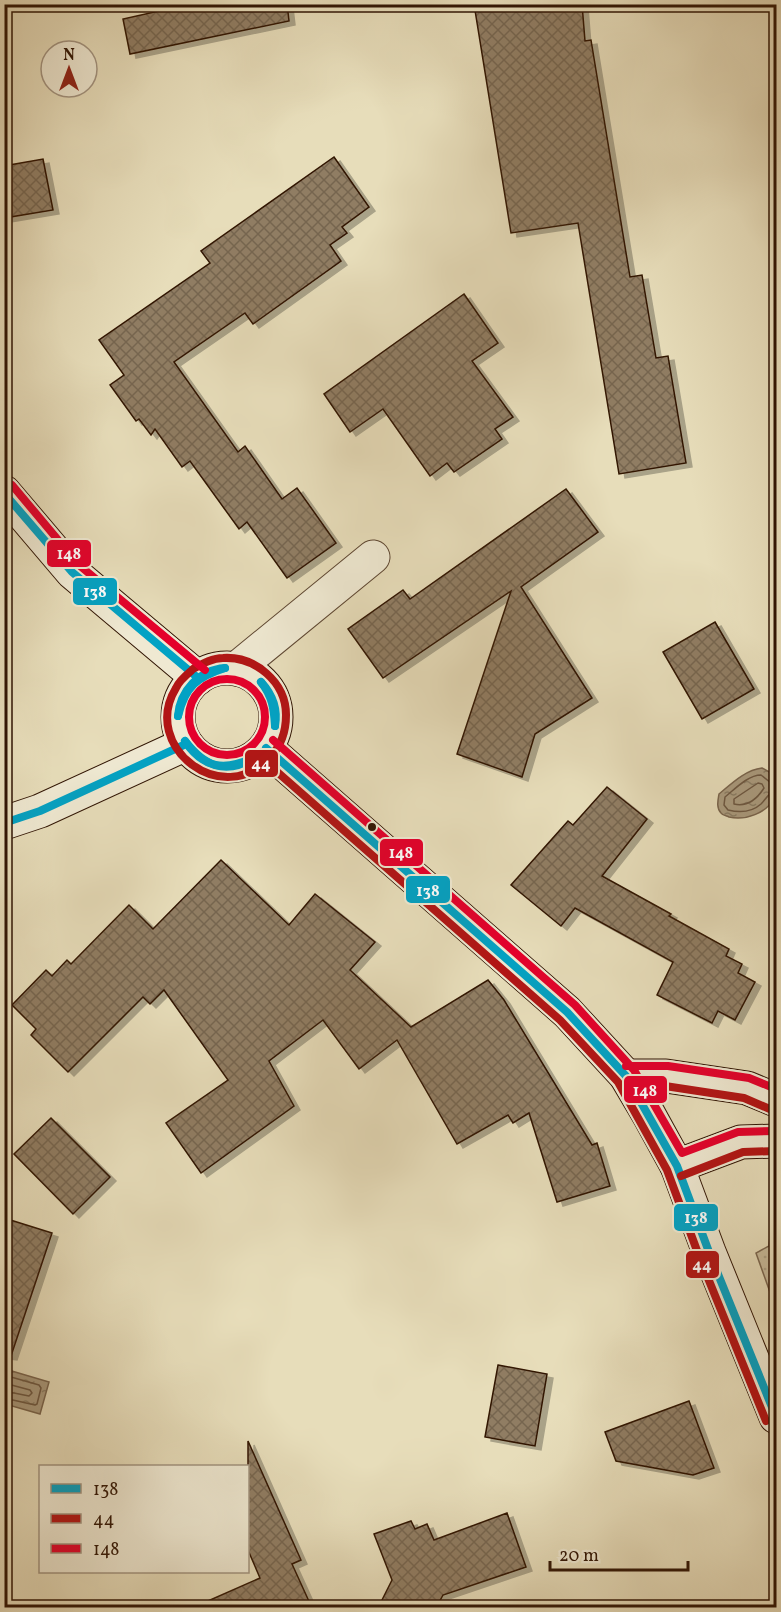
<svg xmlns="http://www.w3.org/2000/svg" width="781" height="1612" viewBox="0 0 781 1612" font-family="Vollkorn,serif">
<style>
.grass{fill:url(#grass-dots);stroke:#7c6850;stroke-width:1.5}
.water{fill:url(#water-ripples);stroke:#79644c;stroke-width:1.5}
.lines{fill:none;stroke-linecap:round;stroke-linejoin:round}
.shore{stroke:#6d5740;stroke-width:1.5}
.building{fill:url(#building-cross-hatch);stroke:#311504;stroke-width:1.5;filter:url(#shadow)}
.street-casing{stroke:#5e4732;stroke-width:35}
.secondary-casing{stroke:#311504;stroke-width:35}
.street{stroke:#efe9d2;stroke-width:33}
.secondary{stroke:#efe9d2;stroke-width:33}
.bus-1-casing{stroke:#efe9d2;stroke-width:12}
.bus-2-casing{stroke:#efe9d2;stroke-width:12}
.bus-3-casing{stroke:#efe9d2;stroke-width:12}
.bus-1{stroke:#02a2c4;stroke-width:8}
.bus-2{stroke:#b21515;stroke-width:8}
.bus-3{stroke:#e4002b;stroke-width:8}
.bus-dot{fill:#311504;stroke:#efe9d2;stroke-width:2}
.line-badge{stroke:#efe9d2;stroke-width:2}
.badge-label{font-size:16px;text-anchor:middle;font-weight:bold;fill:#fff}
</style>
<defs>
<pattern id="grass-dots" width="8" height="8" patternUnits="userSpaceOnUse" patternTransform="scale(1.5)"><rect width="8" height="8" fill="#c8bb9b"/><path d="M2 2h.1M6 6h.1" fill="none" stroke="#aca084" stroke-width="1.8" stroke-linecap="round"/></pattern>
<pattern id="water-ripples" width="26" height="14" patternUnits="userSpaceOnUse" patternTransform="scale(1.5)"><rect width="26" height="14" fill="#a9997c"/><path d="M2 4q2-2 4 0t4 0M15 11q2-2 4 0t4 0" fill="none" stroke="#8a7c63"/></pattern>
<pattern id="building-cross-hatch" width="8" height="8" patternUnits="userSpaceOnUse" patternTransform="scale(1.5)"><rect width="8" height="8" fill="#907d63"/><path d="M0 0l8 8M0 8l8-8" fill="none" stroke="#76654f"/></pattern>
<filter id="shadow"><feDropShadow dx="6" dy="4" stdDeviation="0" flood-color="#0004"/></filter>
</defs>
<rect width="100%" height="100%" fill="#e7ddba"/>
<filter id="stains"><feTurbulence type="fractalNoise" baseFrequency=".00333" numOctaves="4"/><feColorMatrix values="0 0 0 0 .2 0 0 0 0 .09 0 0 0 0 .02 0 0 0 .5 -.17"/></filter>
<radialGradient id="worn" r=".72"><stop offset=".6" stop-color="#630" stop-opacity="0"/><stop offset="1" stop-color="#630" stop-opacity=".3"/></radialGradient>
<polygon class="grass" points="776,1215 776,1309 756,1253 769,1246 771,1226"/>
<g class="water">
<path d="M 762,768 L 773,774 C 775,782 777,790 774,798 C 767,813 745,821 729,817 C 727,816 722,815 721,813 C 716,808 718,800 719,794 C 731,784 745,770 762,768 Z"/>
<polygon points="5,1369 49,1382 40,1414 5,1404"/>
</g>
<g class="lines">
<g class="shore">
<path d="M 758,783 L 762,784 L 764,788 C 757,799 747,807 734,804 L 734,799 Z"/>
<path d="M 776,783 L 771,783 L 761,775 C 748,775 735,789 725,797 L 724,805 L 728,810 C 740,813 752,812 761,804 C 767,798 768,793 776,792"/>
<polyline points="4,1375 39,1385 41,1388 37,1404 35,1405 4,1398"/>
<polyline points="4,1383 30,1390 32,1393 29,1396 4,1391"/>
</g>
</g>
<g class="building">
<polygon points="167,4 287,4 289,21 130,54 123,19 168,9"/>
<polygon points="474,4 582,4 585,41 591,40 630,277 642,275 656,358 668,356 686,463 619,474 578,223 511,233"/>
<polygon points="334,157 369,207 342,227 347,233 330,245 341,261 253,324 245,313 174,362 238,452 245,446 282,499 297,488 336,543 287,578 247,522 239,529 190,461 182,467 155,429 151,435 139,419 136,421 110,385 124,375 99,340 210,263 201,251"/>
<polygon points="43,159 53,210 4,218 4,166"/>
<polygon points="464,294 498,343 472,361 513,417 495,429 502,439 454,472 447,463 430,476 383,409 350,432 324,394"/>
<polygon points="566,489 598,532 521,587 592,698 535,734 522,777 457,754 511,591 383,678 348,629 403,590 410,599"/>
<polygon points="715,622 754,689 702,719 663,652"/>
<polygon points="607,787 647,819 602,876 671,914 669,916 729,949 726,956 742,964 738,973 755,982 735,1020 718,1011 712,1023 657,995 673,962 575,908 561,926 511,885 568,821 573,825"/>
<polygon points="221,860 289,925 315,894 375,942 350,970 411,1027 488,980 504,1000 592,1145 597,1143 610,1186 557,1202 529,1113 513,1123 508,1115 457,1144 397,1040 359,1069 323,1020 269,1061 294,1106 201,1173 166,1123 228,1080 164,990 150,1004 143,997 68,1072 31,1035 36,1029 12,1005 46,970 52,976 67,960 71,964 129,905 153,929"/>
<polygon points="51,1118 110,1177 73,1214 14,1154"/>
<polygon points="4,1218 52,1233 11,1356 4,1355"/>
<polygon points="498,1365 547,1374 535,1446 485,1437"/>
<polygon points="689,1401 714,1468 693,1475 616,1461 605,1432"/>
<polygon points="248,1441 301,1560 292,1564 312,1608 192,1608 260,1578 248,1550"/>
<polygon points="507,1513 526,1567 443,1595 436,1608 378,1608 392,1580 374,1534 411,1521 415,1529 427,1524 434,1540"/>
</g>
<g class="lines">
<defs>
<polyline id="street" points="236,669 373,557"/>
<g id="secondary">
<polyline points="4,492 72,572 198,678"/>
<circle cx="227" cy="717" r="49"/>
<polyline points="266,748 567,1012 626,1076 649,1115 677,1166 709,1252 776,1417"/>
<polyline points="4,823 40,811 186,744"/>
<polyline points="626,1076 666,1076 747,1088 776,1100"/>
<polyline points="677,1166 741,1142 776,1141"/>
</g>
</defs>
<use href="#street" class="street-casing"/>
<use href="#secondary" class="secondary-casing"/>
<use href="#street" class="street"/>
<use href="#secondary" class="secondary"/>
<defs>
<g id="bus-1">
<polyline points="4,493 72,572 198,678"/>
<path d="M 261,682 C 273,695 278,709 275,726"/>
<path d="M 261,682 C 272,696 274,708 275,726"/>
<path d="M 178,716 C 180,691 199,670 225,668"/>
<path d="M 178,716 C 185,687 197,677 225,668"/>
<path d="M 185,741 C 206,768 222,772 253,758"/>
<path d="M 185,741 C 201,766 227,775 253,758"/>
<polyline points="266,748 567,1012 626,1076 677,1166 709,1252 776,1417"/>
<polyline points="4,823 40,811 186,744"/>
</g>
<g id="bus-2">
<path d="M 191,671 C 185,676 179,681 176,688 C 140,747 223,810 270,757 C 281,746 286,731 286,715 C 286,682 255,656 223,658 C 212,658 202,664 193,669"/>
<polyline points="259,756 560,1020 618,1082 667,1170 699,1256 766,1421"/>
<polyline points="626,1086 665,1086 744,1098 772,1110"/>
<polyline points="681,1176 743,1152 776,1151"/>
</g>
<g id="bus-3">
<polyline points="12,485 79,565 205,670"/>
<circle cx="227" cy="717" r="38"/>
<polyline points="273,740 575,1005 634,1070 682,1153 738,1132 776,1131"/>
<polyline points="626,1066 668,1066 749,1078 776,1089"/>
</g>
</defs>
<use href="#bus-1" class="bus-1-casing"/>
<use href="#bus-2" class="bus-2-casing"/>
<use href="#bus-3" class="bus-3-casing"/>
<use href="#bus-1" class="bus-1"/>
<use href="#bus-2" class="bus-2"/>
<use href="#bus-3" class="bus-3"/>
</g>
<circle class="bus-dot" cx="372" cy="827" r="5"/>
<g class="line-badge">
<rect x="46" y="539" width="46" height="29" rx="6" fill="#e4002b"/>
<rect x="72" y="577" width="46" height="29" rx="6" fill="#02a2c4"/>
<rect x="244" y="749" width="35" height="29" rx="6" fill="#b21515"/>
<rect x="379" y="838" width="45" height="29" rx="6" fill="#e4002b"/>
<rect x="405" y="875" width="46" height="29" rx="6" fill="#02a2c4"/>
<rect x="623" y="1075" width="45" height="29" rx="6" fill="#e4002b"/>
<rect x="673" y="1203" width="46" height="29" rx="6" fill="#02a2c4"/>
<rect x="685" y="1250" width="35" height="29" rx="6" fill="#b21515"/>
</g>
<g class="badge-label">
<text x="69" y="559">148</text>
<text x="95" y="597">138</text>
<text x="261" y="769">44</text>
<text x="401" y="858">148</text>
<text x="428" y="896">138</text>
<text x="645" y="1096">148</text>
<text x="696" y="1223">138</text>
<text x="702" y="1270">44</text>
</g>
<rect width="781" height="1612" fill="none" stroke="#e7ddba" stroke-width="24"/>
<rect x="6" y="6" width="769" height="1600" fill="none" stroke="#311504" stroke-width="3"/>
<rect x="12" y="12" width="757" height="1588" fill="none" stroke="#311504" stroke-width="1.5"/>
<rect x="39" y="1465" width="210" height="108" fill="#efe9d2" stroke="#a39480" stroke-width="1.5"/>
<rect x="51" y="1484" width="30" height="9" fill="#02a2c4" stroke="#a39480" stroke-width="1.5"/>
<text x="93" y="1495" font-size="18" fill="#311504">138</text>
<rect x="51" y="1514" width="30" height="9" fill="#b21515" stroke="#a39480" stroke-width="1.5"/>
<text x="93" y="1525" font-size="18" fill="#311504">44</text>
<rect x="51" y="1544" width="30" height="9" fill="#e4002b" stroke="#a39480" stroke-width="1.5"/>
<text x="93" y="1555" font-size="18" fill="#311504">148</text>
<g transform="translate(69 69)"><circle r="28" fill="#efe9d2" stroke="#a39480" stroke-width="1.5"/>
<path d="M0-4.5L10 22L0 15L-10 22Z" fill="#8f2418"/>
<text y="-9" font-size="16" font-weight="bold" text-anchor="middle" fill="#311504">N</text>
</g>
<path d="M550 1561v9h138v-9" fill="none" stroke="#311504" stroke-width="3"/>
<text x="559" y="1561" font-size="18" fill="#311504" stroke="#efe9d2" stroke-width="4.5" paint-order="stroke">20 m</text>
<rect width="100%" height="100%" filter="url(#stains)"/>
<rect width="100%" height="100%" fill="url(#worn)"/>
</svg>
